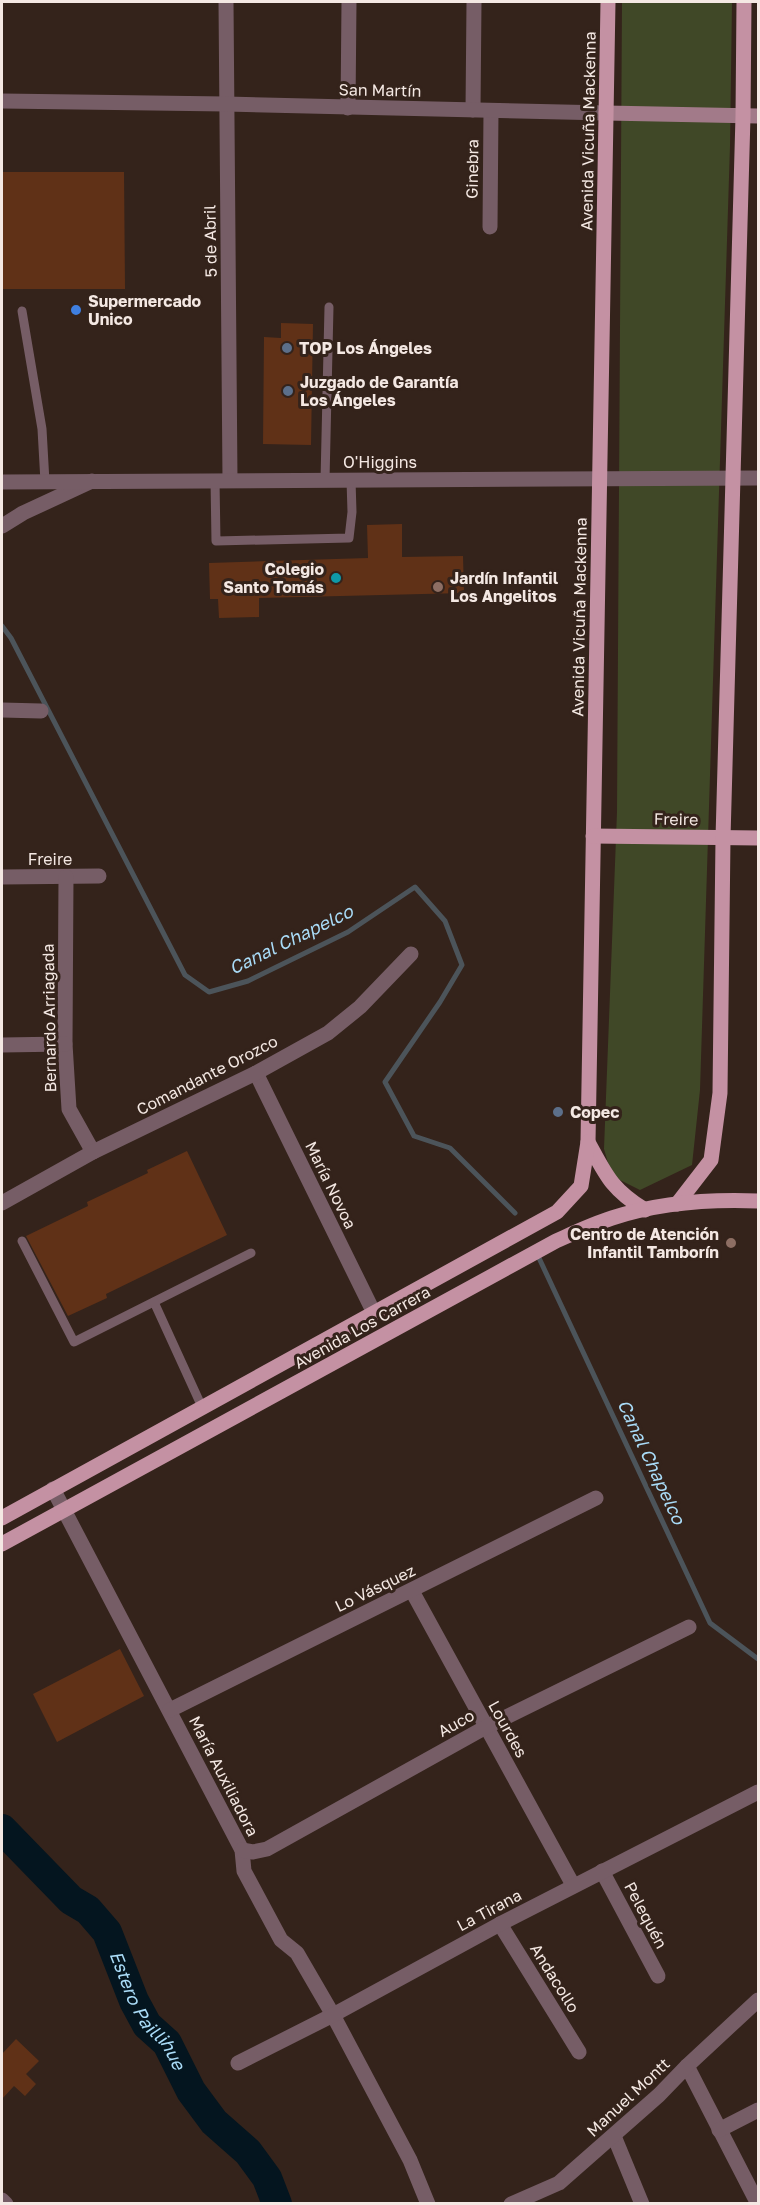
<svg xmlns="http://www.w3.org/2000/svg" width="760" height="2205" viewBox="0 0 760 2205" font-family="'Golos Text',sans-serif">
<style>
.green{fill:#404827}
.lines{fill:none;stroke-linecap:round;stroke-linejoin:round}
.stream{stroke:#4c545a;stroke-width:5}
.river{stroke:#04151f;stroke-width:30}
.building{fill:#603117}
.service{stroke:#765d66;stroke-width:9}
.minor{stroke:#765d66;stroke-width:15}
.tertiary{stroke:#765d66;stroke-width:15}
.secondary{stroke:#a27a89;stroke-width:15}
.primary{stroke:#c491a3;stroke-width:15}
.shop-dot{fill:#3f7fe0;stroke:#34231b;stroke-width:2}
.service-dot{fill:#5c6f8a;stroke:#34231b;stroke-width:2}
.culture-dot{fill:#0f9aa8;stroke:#34231b;stroke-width:2}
.education-dot{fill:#8d6e63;stroke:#34231b;stroke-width:2}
.labels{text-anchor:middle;stroke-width:6;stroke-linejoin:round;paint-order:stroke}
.street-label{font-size:16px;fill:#f4e8e3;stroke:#34231b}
.poi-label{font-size:16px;font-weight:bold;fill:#f4e8e3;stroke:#34231b;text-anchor:start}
.water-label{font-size:18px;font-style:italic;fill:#a9dbf7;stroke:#34231b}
</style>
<rect width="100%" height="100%" fill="#34231b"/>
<polygon class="green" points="622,2 732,2 730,146 700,1090 692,1165 640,1190 612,1176 604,1149 617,812"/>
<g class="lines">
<g class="stream">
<polyline points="2,626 11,638 185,975 209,992 248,981 348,932 415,887 445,921 462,965 440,1002 385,1082 414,1136 450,1148 515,1213"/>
<polyline points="539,1258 710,1623 758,1659"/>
</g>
<path class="river" id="s1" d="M 2,1829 L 71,1900 L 88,1910 L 107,1932 L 134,2001 L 147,2025 L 167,2043 L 191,2091 L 214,2122 L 248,2152 L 267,2178 L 277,2204"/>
</g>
<g class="building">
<polygon points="2,172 124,172 125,289 2,289"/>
<polygon points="281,323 313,324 311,445 263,444 264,337 281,338"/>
<polygon points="402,524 402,557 463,556 464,593 259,598 259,617 219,618 218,599 210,599 209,563 368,558 367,525"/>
<polygon points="187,1151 227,1235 106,1294 107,1298 68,1316 26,1236 88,1206 87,1202 148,1173 147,1170"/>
<polygon points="120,1649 144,1696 57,1742 33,1694"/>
<polygon points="16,2039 39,2061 26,2074 36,2084 25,2096 14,2086 2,2099 2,2054"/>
</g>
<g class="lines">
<g class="service">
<polyline points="22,311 42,429 45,482"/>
<polyline points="215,480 216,541 349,538 352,512 351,480"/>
<polyline points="325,480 329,307"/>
<polyline points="22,1241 74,1342 251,1253"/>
<polyline points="154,1302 202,1407"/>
</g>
<g class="minor">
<polyline points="226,2 230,480"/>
<polyline points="348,108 349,2"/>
<polyline points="473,110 474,2"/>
<polyline points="490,227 491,111"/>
<polyline points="2,526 23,513 92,481"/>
<polyline points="2,710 41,711"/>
<polyline points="2,877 99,876"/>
<polyline points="66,877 65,1044 69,1109 93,1152"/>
<polyline points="2,1045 65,1044"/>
<polyline points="256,1073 374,1313"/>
<polyline points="2,1203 93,1152 256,1073 328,1033 360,1007 411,954"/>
<polyline points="53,1489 242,1850 244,1871 281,1940 297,1953 333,2015 410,2160 428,2204"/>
<polyline points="412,1591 573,1885"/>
<polyline points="170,1710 596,1498"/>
<polyline points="242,1850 253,1852 267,1849 486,1727 689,1627"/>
<polyline points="602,1871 658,1976"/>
<polyline points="500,1924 579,2052"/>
<polyline points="238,2063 333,2015 500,1924 758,1792"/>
<polyline points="687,2066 758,2204"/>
<polyline points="719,2130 758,2110"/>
<polyline points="614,2136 642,2204"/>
<polyline points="2,2200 6,2204"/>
<polyline points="511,2204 559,2183 659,2095 687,2066 758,2000"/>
</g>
<g class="tertiary">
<polyline points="2,101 226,104 606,113"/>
<polyline points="2,482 758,478"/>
</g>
<polyline class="secondary" points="606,113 758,116"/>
<g class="primary">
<path d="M 608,2 L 588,1142 C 606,1175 611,1189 645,1210"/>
<polyline points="593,836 758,838"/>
<polyline points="677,1204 711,1160 720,1093 723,838 743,116 744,2"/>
<polyline points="2,1518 557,1212 581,1186 588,1142"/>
<path d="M 2,1544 L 556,1241 C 574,1233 593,1224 612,1218 C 658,1203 710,1199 758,1201"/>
</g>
</g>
<circle class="shop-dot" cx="76" cy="310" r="6"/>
<g class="service-dot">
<circle cx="287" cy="348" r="6"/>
<circle cx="288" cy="391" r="6"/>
<circle cx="558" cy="1112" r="6"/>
</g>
<circle class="culture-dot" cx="336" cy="578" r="6"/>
<g class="education-dot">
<circle cx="438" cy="587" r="6"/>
<circle cx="731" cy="1243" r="6"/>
</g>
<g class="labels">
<g class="street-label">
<text transform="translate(380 90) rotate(1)" y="6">San Martín</text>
<text transform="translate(588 131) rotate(-89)" y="6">Avenida Vicuña Mackenna</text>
<text transform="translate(472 169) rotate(-89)" y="6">Ginebra</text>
<text transform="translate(210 241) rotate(-91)" y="6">5 de Abril</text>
<text x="380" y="468">O'Higgins</text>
<text transform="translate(579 617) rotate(-89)" y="6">Avenida Vicuña Mackenna</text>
<text transform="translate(676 819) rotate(1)" y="6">Freire</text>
<text x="50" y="865">Freire</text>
<text transform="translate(49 1018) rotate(-91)" y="6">Bernardo Arriagada</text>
<text transform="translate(207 1075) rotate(-27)" y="6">Comandante Orozco</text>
<text transform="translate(331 1185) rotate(64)" y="6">María Novoa</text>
<text transform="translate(362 1327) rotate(-29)" y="6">Avenida Los Carrera</text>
<text transform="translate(375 1588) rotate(-26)" y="6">Lo Vásquez</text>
<text transform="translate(456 1723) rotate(-29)" y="6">Auco</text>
<text transform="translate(508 1729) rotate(61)" y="6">Lourdes</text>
<text transform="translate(224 1776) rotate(63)" y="6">María Auxiliadora</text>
<text transform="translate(489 1910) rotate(-28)" y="6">La Tirana</text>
<text transform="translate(646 1915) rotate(62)" y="6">Pelequén</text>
<text transform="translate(555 1978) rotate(58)" y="6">Andacollo</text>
<text transform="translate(628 2097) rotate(-43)" y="6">Manuel Montt</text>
</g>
<g class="poi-label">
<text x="88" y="307">Supermercado<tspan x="88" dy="18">Unico</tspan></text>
<text x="299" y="354">TOP Los Ángeles</text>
<text x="300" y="388">Juzgado de Garantía<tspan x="300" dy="18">Los Ángeles</tspan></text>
<text x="324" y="575" text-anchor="end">Colegio<tspan x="324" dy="18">Santo Tomás</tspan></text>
<text x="450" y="584">Jardín Infantil<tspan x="450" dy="18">Los Angelitos</tspan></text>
<text x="570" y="1118">Copec</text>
<text x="719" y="1240" text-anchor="end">Centro de Atención<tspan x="719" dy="18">Infantil Tamborín</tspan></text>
</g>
<g class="water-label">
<text transform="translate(291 940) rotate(-26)" y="6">Canal Chapelco</text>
<text transform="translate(651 1462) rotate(65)" y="6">Canal Chapelco</text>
<text dy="6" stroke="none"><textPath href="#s1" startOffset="237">Estero Paillihue</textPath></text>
</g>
</g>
<rect width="760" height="2205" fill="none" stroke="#f4e8e3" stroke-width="6"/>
</svg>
